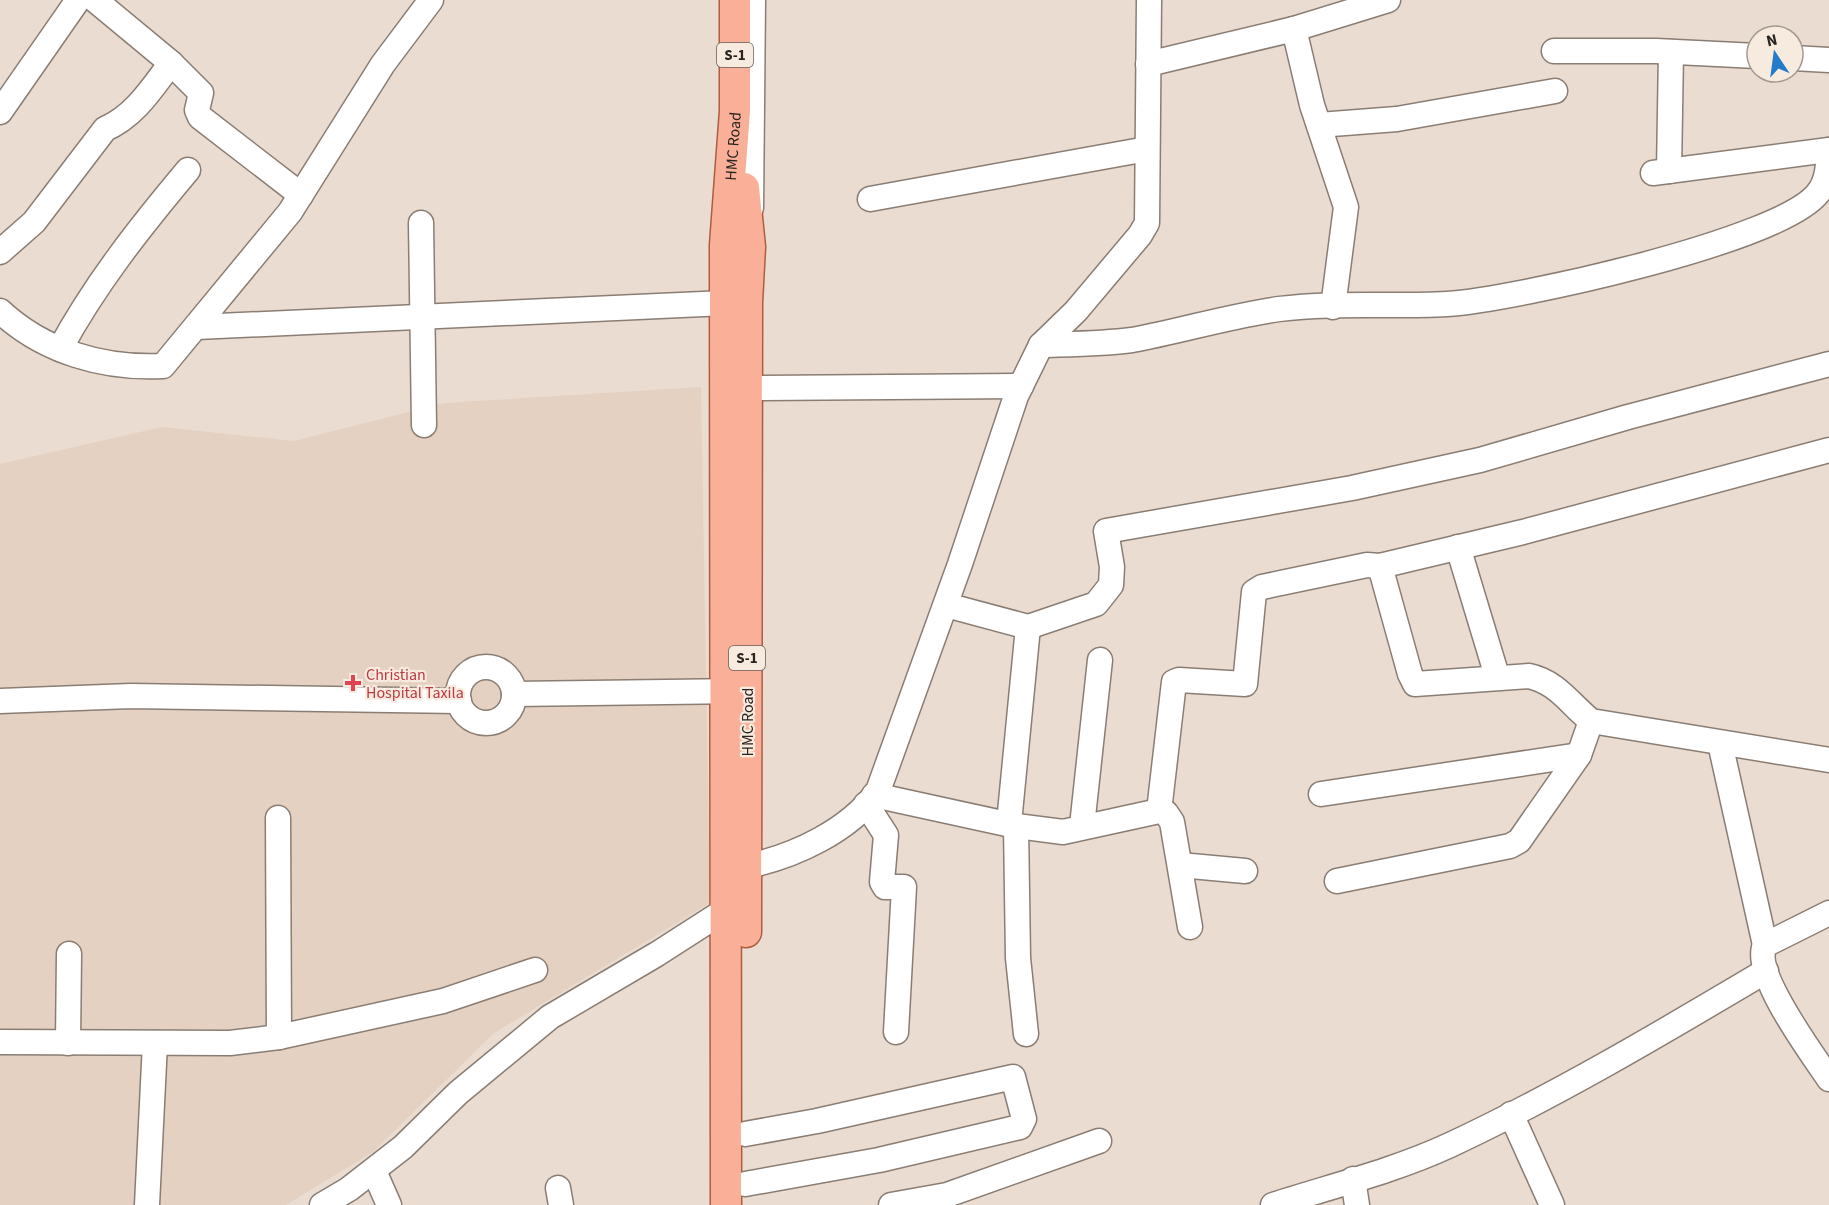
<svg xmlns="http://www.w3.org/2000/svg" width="1829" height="1205" viewBox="0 0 1829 1205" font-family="'Source Sans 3',sans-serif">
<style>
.built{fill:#e5d1c1}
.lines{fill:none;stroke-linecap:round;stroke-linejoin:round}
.minor-casing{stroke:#8a7d73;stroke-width:27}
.major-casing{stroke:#ae5d41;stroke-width:33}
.minor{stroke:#fff;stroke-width:24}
.major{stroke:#fab098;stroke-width:30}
.health-dot{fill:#e0444e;stroke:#f7eade;stroke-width:2}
.labels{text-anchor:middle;stroke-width:4.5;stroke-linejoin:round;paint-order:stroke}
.shield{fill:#f7eade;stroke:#665f58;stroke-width:1.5}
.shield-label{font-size:15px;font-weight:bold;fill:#28231f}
.street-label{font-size:16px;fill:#28231f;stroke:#f7eade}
.health-label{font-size:16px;fill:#be3a42;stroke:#f7eade;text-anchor:start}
</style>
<rect width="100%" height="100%" fill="#eadcd1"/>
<polygon class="built" points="701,387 710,903 494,1033 373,1152 286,1205 0,1205 0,464 162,427 294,441 444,403"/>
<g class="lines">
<defs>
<g id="minor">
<polyline points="95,0 171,63 201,93 197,110 200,117 301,195"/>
<polyline points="1294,29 1312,105 1346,207 1333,307"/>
<polyline points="1554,51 1656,51 1757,56"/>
<polyline points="1793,58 1829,60"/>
<polyline points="1148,64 1294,29 1388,0"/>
<polyline points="0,112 78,0"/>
<polyline points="1319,125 1397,119 1555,91"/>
<polyline points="1669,171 1671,52"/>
<polyline points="1653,173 1829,150"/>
<polyline points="870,199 1147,149"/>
<polyline points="751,208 753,0"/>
<polyline points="421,223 424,425"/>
<path d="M 0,252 L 34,222 L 105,129 C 135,116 152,88 171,63"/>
<path d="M 0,311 C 44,352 104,369 163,366 L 290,212 L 383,64 L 431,0"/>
<polyline points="197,327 725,303"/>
<path d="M 1041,345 C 1071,344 1102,344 1132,340 C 1181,331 1229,316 1279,309 C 1334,302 1391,307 1447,304 C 1512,300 1781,241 1818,193 C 1828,181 1828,165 1829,150"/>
<path d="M 60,349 C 95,284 141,226 188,170"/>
<polyline points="747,388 1021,386"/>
<polyline points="1458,547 1497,676"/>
<path d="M 1380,566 L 1410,674 L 1415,684 L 1529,676 C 1557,682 1570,704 1591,721 L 1829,760"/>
<polyline points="946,605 1028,627 1096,604 1111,585 1112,567 1106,531 1352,488 1480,460 1628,417 1829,364"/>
<circle cx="486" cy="695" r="28"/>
<polyline points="514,694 742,691"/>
<polyline points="0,701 131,696 459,701"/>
<polyline points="1720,743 1765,945"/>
<polyline points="1321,794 1579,755"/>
<polyline points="874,795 1016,826 1063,832 1159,811 1166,813 1172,822 1190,927"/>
<polyline points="866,804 886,835 882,882 885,887 904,887 896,1032"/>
<polyline points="1159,811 1174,682 1179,680 1245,684 1254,592 1262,587 1367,565 1380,566 1523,532 1829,450"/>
<polyline points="278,818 279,1037"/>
<polyline points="1009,823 1028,627"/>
<polyline points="1016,826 1018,958 1026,1034"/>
<polyline points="1082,826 1100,660"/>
<polyline points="1180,865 1245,871"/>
<path d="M 748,866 C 795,856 849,831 878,791 L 960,564 L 1016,396 L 1041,345 L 1076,311 L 1140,235 L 1147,223 L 1149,0"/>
<polyline points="1337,881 1510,846 1519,841 1579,755 1591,721"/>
<path d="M 1829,913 L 1765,945 C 1751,972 1813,1055 1829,1079"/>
<polyline points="0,1042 230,1043 279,1037 443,1001 535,970"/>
<polyline points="68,1043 69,954"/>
<polyline points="1511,1114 1552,1205"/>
<polyline points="745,1134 817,1121 1013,1077 1024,1119 1020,1127 879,1160 745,1184"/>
<polyline points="374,1171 389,1205"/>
<polyline points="1353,1179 1357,1205"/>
<polyline points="558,1188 561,1205"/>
<polyline points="147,1205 155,1043"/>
<polyline points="322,1205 349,1189 403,1147 458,1093 550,1017 657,954 738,902"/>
<polyline points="891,1205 947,1195 1099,1141"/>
<path d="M 1273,1205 C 1332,1186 1394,1171 1450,1145 C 1559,1094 1663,1032 1766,971"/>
</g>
<g id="major">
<polyline points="744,188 750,247 747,302 746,932"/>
<path id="s1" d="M 726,1205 L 725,245 L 735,111 L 735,0"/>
</g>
</defs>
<use href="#minor" class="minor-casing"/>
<use href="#major" class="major-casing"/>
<use href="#minor" class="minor"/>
<use href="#major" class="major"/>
</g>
<path class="health-dot" d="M350 674h6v6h6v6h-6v6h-6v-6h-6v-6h6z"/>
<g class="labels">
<g class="shield">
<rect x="717" y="43" width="36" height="24" rx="4.5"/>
<rect x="729" y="646" width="36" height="24" rx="4.5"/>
</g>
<g class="shield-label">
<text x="735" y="60">S-1</text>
<text x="747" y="663">S-1</text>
</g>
<g class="street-label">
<text dy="6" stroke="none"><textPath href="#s1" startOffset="1059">HMC Road</textPath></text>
<text transform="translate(747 722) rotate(-90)" y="6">HMC Road</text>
</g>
<g class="health-label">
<text x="366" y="680">Christian<tspan x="366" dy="18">Hospital Taxila</tspan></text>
</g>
</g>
<g transform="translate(1775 54) rotate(347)"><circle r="28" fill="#f7eade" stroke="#a49a92" stroke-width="1.5"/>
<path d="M0-4.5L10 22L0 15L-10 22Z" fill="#237bc9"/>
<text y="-9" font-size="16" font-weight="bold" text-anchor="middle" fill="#28231f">N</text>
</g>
</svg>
